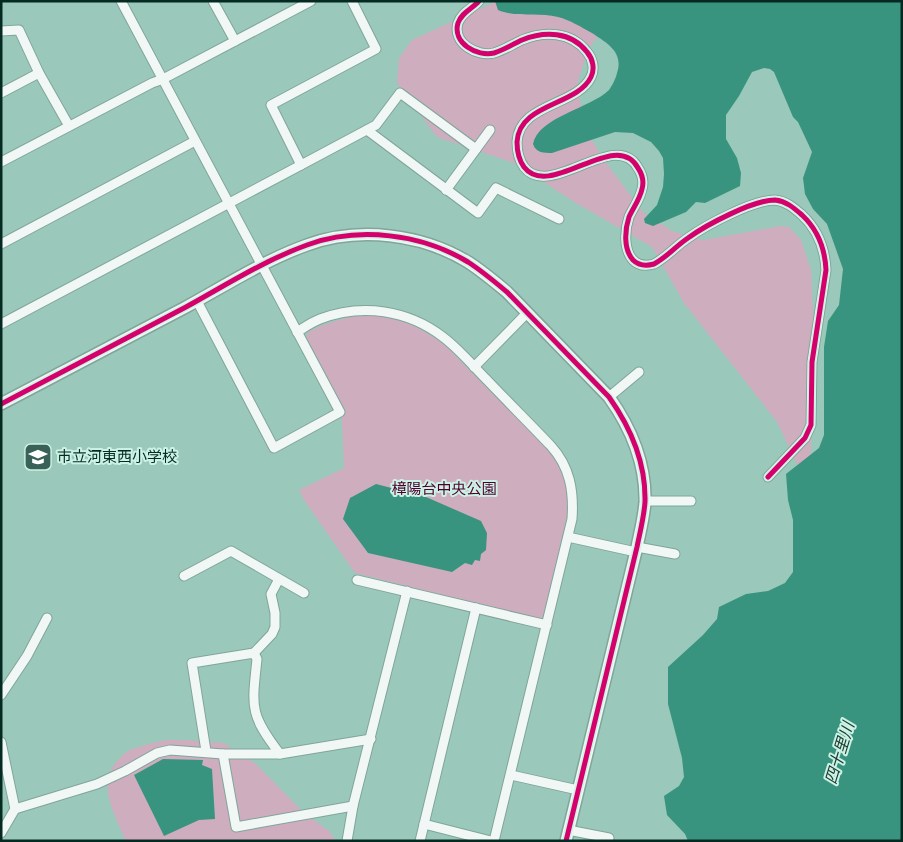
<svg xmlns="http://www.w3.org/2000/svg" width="903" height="842" viewBox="0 0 903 842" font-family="Arial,'Noto Sans JP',sans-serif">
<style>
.green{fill:#ceadbf}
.water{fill:#39947f}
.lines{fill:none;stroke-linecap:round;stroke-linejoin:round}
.minor-casing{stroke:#80a59a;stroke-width:11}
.tertiary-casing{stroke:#80a59a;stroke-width:14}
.minor{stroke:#f0f7f5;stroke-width:9}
.tertiary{stroke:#f0f7f5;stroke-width:11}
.cycleway-casing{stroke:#cbf2e5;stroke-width:8}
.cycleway{stroke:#d6006c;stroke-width:5}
.labels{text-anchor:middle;stroke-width:4;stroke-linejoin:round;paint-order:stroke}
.poi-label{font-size:15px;fill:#052a21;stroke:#cbf2e5;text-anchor:start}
.park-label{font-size:15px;fill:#50002f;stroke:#cbf2e5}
.water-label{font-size:16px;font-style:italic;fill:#1b382f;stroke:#cbf2e5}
</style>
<rect width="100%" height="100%" fill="#9ac8ba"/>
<g class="green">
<polygon points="497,1 623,1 589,48 578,81 580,101 590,137 607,164 643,212 672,231 703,240 780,226 789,227 801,240 811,270 814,328 810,491 777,422 684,303 652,247 571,200 517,164 437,137 397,83 399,58 412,40"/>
<path d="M 365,315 C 398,317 417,325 444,344 L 554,456 L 561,471 L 568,490 L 568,511 L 544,616 L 539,619 L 355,573 L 304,500 L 299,490 L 344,468 L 341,404 L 306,337 L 308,332 C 326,323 344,317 365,315 Z"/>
<path d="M 165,740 L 186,740 L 224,743 L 256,764 L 303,812 L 329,831 L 336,841 L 126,841 C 119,826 104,796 108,778 C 109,770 118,759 125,753 C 132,747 155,743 165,740 Z"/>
</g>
<g class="water">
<path d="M 495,1 L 902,1 L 902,841 L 688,841 L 685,834 L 667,815 L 664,796 L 679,786 L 684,777 L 682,758 L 668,704 L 668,667 L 703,635 L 717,619 L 719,607 L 746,594 L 768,591 L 785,583 L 793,572 L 793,520 L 788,500 L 786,474 L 819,448 L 824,435 L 824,347 L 828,321 L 839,305 L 843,269 L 827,224 L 813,209 L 805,194 L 803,178 L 812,152 L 798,122 L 793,117 L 774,72 L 770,69 L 764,68 L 752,72 L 739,96 L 726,115 L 726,139 L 737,158 L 741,173 L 740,186 L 705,203 L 696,202 L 686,212 L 653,226 L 645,223 L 644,219 L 657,205 L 663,187 L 664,174 L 663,158 L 659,151 L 651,142 L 633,133 L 615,132 L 552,153 C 544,153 536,153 533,144 C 538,117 591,108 609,90 C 612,86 616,78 617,73 C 624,52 607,43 592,33 C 581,27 570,20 558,17 C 538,12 517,18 498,10 Z"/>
<polygon points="376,484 426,497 481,521 487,533 486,550 481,554 480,561 475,560 472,565 465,563 452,572 368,553 343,519 350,498"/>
<polygon points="163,759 203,760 202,765 212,769 215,819 199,820 164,836 134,775"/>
</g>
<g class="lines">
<defs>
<g id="minor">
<polyline points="121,1 340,412 274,448 197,301"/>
<polyline points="213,1 235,41"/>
<path d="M 479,1 C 472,9 462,12 458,23 C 452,43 477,57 494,53 C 504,50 513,44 522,40 C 544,31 571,31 587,52 C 593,59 595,69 591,77 C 577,106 519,103 517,142 C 517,150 519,160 524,167 C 550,201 616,127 638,168 C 642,174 644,182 642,189 C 640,199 633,208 629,217 C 625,229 623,249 633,260 C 639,266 647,266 654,264 C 667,257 676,246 688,238 C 706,225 753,200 775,200 C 786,201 794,208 802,215 C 817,229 825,249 826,270 L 812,362 L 811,425 L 805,438 L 768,477"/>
<polyline points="1,31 19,30 39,73 69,126"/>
<polyline points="1,93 39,73"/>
<polyline points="367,130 478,213 496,188 559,219"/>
<polyline points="1,162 152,83 163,79 311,1"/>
<polyline points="301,165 376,125 400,93 476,149"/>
<polyline points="446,190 490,130"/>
<polyline points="1,244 195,141"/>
<polyline points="1,324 301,165 271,105 376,49 352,1"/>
<path d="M 297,332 C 305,327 312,322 320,319 C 362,303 408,310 443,337 C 459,349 473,366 487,380 C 508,402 530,424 551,446 C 570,467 574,491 572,519 L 494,841"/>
<polyline points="474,367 527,313"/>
<polyline points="609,397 639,372"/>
<polyline points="645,501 691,501"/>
<polyline points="568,537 636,552"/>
<polyline points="637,547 675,554"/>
<polyline points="184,576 231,551 304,593"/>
<polyline points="357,580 547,625"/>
<polyline points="254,653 272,634 275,627 275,613 271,594 279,579"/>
<polyline points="1,695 27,656 47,618"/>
<polyline points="1,742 15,809 1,833"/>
<path d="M 206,751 L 192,663 L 254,653 L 257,659 C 252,707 249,714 280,754"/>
<polyline points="223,754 236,827 353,806"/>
<polyline points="511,775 578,790"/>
<polyline points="15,809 97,784 125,771 157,753 170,750 223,754 280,754 371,739"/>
<polyline points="424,824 491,841"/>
<polyline points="568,830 609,838"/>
<polyline points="347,841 353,806 407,591"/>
<polyline points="420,841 476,608"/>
</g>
<path id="tertiary" d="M 1,404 C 63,372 124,339 186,307 C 226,285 265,260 307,245 C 359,226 422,234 468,262 C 482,271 495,282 507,292 L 609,397 C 631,428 646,463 645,502 C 644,517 640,532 637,547 L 566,841"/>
</defs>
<use href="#minor" class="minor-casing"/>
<use href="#tertiary" class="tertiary-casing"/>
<use href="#minor" class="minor"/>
<use href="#tertiary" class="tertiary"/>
<defs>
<g id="cycleway">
<path d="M 479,1 C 472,9 462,12 458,23 C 452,43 477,57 494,53 C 504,50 513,44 522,40 C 544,31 571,31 587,52 C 593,59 595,69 591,77 C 577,106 519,103 517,142 C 517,150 519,160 524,167 C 550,201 616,127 638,168 C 642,174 644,182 642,189 C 640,199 633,208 629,217 C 625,229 623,249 633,260 C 639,266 647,266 654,264 C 667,257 676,246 688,238 C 706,225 753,200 775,200 C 786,201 794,208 802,215 C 817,229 825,249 826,270 L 812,362 L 811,425 L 805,438 L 768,477"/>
<path d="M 1,404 C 63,372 124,339 186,307 C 226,285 265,260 307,245 C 359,226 422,234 468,262 C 482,271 495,282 507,292 L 609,397 C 631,428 646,463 645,502 C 644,517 640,532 637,547 L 566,841"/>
</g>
</defs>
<use href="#cycleway" class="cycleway-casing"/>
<use href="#cycleway" class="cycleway"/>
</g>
<defs>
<symbol id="school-square" viewBox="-11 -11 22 22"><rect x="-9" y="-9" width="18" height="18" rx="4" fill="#396157" stroke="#cbf2e5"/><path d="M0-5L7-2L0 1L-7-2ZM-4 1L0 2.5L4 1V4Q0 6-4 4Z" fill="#fff"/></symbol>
</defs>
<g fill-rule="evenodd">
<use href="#school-square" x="22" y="441" width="32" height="32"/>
</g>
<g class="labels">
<g class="poi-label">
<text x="57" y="462">市立河東西小学校</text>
</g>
<g class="park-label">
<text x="444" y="494">樟陽台中央公園</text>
</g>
<g class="water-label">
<text transform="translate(839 753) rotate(-73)" y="6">四十里川</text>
</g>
</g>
<rect width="903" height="842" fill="none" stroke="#052a21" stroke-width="5"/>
</svg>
